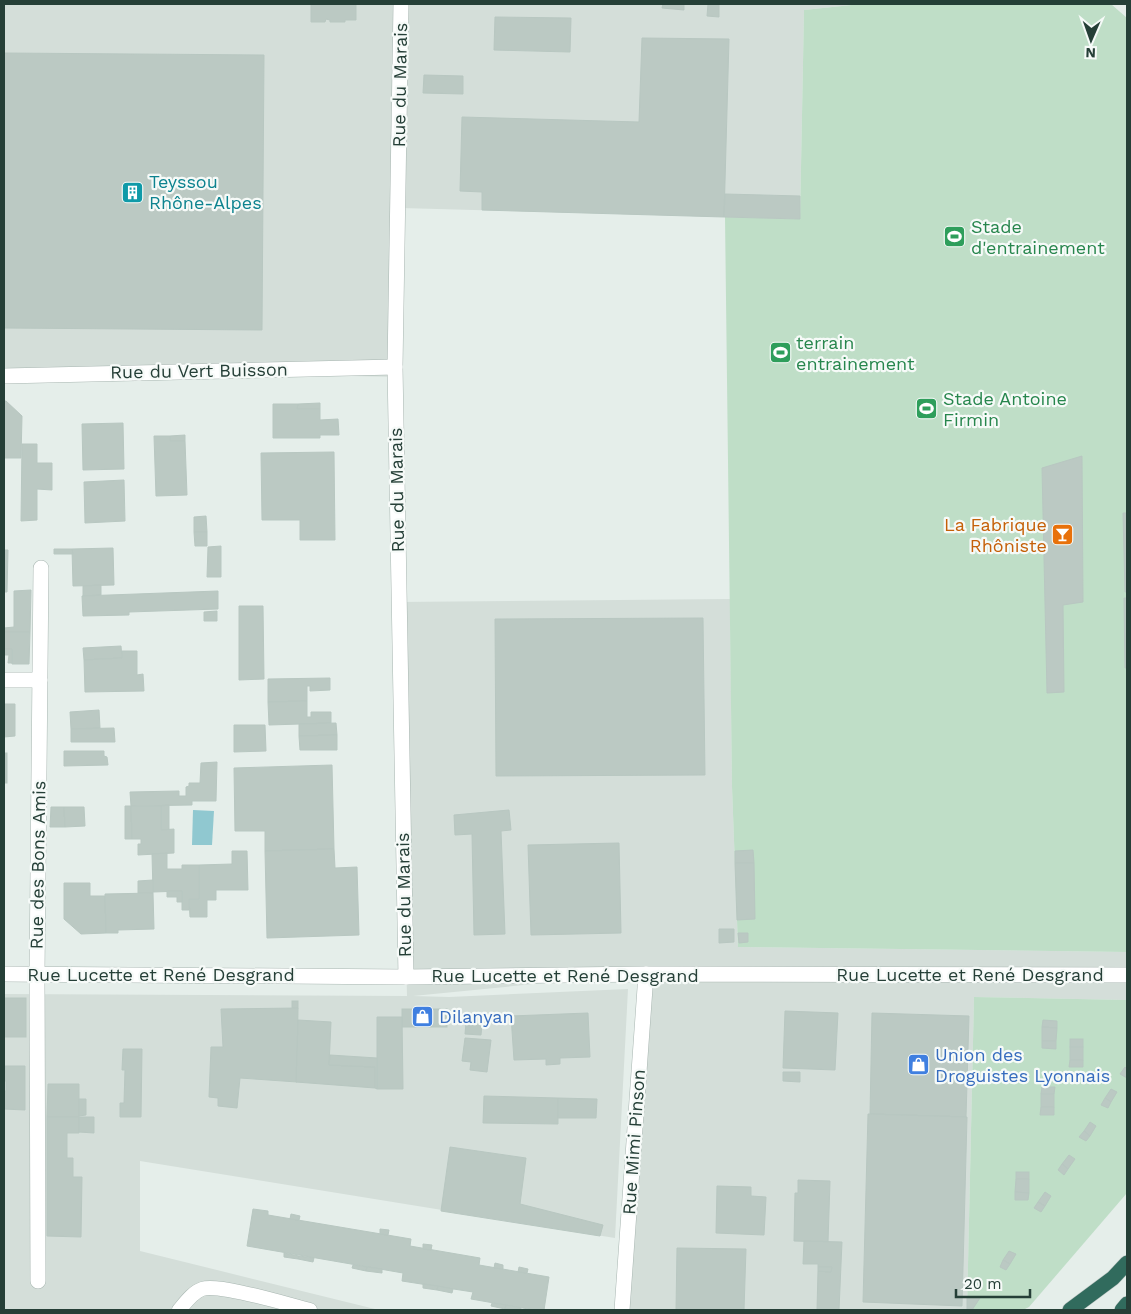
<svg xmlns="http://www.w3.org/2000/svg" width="1131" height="1314" viewBox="0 0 1131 1314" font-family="'Work Sans',sans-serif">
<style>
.built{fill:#d4ded9}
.green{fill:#bfdec7}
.water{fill:#90c8d0}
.building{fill:#bbc9c3;stroke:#b8c7c1}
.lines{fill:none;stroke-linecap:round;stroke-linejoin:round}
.service-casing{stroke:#a8b6b1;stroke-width:15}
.minor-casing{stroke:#a8b6b1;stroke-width:16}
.tertiary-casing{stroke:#a8b6b1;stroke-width:16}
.motorway-casing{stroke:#c2c9c7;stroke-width:16}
.service{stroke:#fff;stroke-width:14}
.minor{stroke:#fff;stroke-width:15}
.tertiary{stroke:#fff;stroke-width:15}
.motorway{stroke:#316b5d;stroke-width:15}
.labels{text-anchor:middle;stroke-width:4.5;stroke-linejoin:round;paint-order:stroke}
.street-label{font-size:18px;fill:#253f37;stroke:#f6faf8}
.culture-label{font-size:18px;fill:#0d838f;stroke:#f6faf8;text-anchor:start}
.leisure-label{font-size:18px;fill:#27864d;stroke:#f6faf8;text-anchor:start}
.food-label{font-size:18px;fill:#c56008;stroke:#f6faf8;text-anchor:end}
.shop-label{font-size:18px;fill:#366cbe;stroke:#f6faf8;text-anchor:start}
</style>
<rect width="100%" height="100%" fill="#e5eeea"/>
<g class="built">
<polygon points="4,4 861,4 804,10 800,219 401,208 399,377 202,373 4,379"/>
<polygon points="730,599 732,787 738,947 1127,952 1127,1000 974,997 967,1310 621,1310 645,973 413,996 449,997 628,989 615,1238 140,1161 140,1251 379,1310 4,1310 4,994 407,996 398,602"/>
</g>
<g class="green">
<polygon points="861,4 1111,4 1127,18 1127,952 738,947 732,787 725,217 800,219 804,10"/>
<polygon points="974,997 1127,1000 1127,1193 1029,1307 1023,1310 967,1310"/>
</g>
<polygon class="water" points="193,810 214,811 212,845 192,845"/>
<g class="building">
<polygon points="311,4 356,4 356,20 345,20 345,22 330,22 330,20 326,19 325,22 311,22"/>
<polygon points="663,4 684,4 684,10 662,8"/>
<polygon points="708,4 719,4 719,17 707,16"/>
<polygon points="495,17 571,18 570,52 494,50"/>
<polygon points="642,38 729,39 724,217 482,210 482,192 460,191 462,117 639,122"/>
<polygon points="4,53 264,55 262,330 4,328"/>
<polygon points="424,75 463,76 463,94 423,93"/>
<polygon points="725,194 800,196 800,219 724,217"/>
<polygon points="4,401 6,401 22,416 21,458 4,458"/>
<polygon points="320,403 320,409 297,409 298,404"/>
<polygon points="273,404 298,404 297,409 320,409 320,420 338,419 339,435 320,435 320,438 273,438"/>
<polygon points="123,423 124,469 83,470 82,424"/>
<polygon points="185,435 185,441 170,441 170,436"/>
<polygon points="154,436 170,436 170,441 185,441 187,495 156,496"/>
<polygon points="22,444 37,444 37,463 52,463 52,490 37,489 37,520 21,521"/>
<polygon points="334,452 335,540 300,540 300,520 262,520 261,453"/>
<polygon points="1082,456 1083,602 1063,605 1064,692 1047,693 1042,468"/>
<polygon points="124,480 125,521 85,523 84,482"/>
<polygon points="1123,513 1127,513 1127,592 1125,592"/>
<polygon points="206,516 207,532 194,532 194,517"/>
<polygon points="194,532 207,532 207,546 195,546"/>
<polygon points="221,546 221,577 207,577 208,547"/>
<polygon points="113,548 114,585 73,586 72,549"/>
<polygon points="54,549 72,549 73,554 54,554"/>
<polygon points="4,550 8,550 7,592 4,592"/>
<polygon points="101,585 101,595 83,596 83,586"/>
<polygon points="31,590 30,632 4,632 4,628 14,627 14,591"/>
<polygon points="218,591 218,609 129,612 129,615 83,616 82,596"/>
<polygon points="1124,598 1127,598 1127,668 1125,668"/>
<polygon points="239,606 263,606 264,679 239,680"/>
<polygon points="217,611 217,621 204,621 204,612"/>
<polygon points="703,618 705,775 496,776 495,619"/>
<polygon points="4,632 30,632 29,664 12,664 12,649 4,649"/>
<polygon points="121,646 122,658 84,660 83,648"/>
<polygon points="4,649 12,649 12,663 8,663 9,655 4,655"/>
<polygon points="122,651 137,651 137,675 143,674 144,691 85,692 84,660 122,658"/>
<polygon points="330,678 330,690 310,691 310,686 307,686 307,701 268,702 268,679"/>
<polygon points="307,701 307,717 311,717 311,712 331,712 331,723 269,725 268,702"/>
<polygon points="4,704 15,704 15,736 4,737"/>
<polygon points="99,710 100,728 71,729 70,712"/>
<polygon points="336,723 337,735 299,736 299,724"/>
<polygon points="234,725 265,725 266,751 234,752"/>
<polygon points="114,728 115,742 71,742 71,729"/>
<polygon points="337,735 337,750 300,750 299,736"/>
<polygon points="64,751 104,751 104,756 107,757 108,765 64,766"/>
<rect x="4" y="753" width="3" height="30"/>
<polygon points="217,762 216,801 192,801 192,805 131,806 130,792 179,791 179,796 186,796 186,787 189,786 189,783 200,783 201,763"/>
<polygon points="332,765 334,849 265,851 265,831 235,831 234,768"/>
<polygon points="169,805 169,830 161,830 161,806"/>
<polygon points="125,806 131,806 132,839 125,839"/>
<polygon points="131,806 161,806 161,830 174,829 174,853 138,855 138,844 141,844 141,839 132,839"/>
<polygon points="51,807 64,807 65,827 50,827"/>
<polygon points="64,807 84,807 85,826 65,827"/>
<polygon points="509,810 511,830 501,831 505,934 474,935 472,834 455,835 454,815"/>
<polygon points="619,843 621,933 531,935 528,845"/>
<polygon points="334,849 335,868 357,867 359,935 267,938 265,851"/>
<polygon points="753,850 754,863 735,863 735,851"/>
<polygon points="232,851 247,851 248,890 216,890 216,900 207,900 207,917 190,917 189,899 199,899 199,865 232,864"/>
<polygon points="167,853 167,869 182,869 182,865 199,865 199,899 189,899 189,910 182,910 182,891 153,892 152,854"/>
<polygon points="735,863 754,863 755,919 737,920"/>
<polygon points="153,880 153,893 138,893 138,881"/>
<polygon points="64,883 90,883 90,896 105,896 106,933 81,934 64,919"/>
<polygon points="167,891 182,891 182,902 177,902 177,897 167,897"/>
<polygon points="153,893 154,929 118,930 118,933 106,933 105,894"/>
<polygon points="719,929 734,929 734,942 719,943"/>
<polygon points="738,933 748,933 748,942 739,943"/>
<rect x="4" y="998" width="22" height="39"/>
<rect x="292" y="1001" width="6" height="7"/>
<polygon points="298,1008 297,1082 240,1078 237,1108 218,1106 218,1098 209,1097 211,1047 223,1047 221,1009"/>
<rect x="402" y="1009" width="45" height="18"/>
<polygon points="785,1011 838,1013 835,1070 783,1068"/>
<polygon points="588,1013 590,1057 560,1058 560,1064 546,1065 546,1059 514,1060 511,1016"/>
<polygon points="872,1013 969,1016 966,1117 870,1114"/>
<polygon points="377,1017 402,1017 403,1089 377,1089"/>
<polygon points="298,1020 331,1022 329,1065 375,1067 375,1088 296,1082"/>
<polygon points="1043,1020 1057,1021 1057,1028 1042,1027"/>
<polygon points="466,1023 482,1024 481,1035 465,1034"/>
<polygon points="1042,1027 1057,1028 1056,1041 1042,1041"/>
<polygon points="465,1038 491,1040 487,1072 470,1070 471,1062 462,1061"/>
<rect x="1070" y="1039" width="13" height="8"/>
<polygon points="1042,1041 1056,1041 1056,1049 1042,1048"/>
<rect x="1070" y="1047" width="13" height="13"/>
<polygon points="123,1049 142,1049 141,1117 120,1117 120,1103 124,1103 125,1070 122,1070"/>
<polygon points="330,1055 377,1058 377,1089 375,1088 375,1067 329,1065"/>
<polygon points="1070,1060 1083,1060 1083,1067 1069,1067"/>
<polygon points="5,1066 25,1066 25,1110 4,1109 4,1091 6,1091 6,1081 4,1081"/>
<polygon points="1125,1067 1127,1069 1127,1078 1120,1074"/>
<polygon points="783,1072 800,1072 800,1082 783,1081"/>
<polygon points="48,1084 79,1084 79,1117 47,1117"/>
<polygon points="1042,1087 1055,1087 1054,1094 1041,1094"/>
<polygon points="1111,1089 1117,1092 1111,1102 1105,1098"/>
<rect x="1041" y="1094" width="13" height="13"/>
<polygon points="484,1096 558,1098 558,1124 483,1123"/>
<polygon points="558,1098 597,1099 596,1118 558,1118"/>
<polygon points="1105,1098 1111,1102 1108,1108 1101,1105"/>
<polygon points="79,1099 86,1099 86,1115 79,1116"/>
<polygon points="1041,1107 1054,1107 1054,1115 1040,1115"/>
<polygon points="868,1114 967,1117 962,1306 863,1302"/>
<polygon points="47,1117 79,1117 79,1133 67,1133 67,1158 73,1158 73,1177 82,1177 81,1237 47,1236"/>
<polygon points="79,1117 94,1117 94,1133 79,1132"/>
<polygon points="1090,1122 1096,1126 1090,1136 1084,1131"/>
<polygon points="1084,1131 1090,1136 1086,1141 1079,1137"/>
<polygon points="450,1147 526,1158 520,1204 603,1225 600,1236 441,1211"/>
<polygon points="1069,1155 1075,1159 1068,1169 1062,1164"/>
<polygon points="1062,1164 1068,1169 1064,1175 1058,1170"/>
<rect x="1016" y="1172" width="13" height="7"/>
<polygon points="1016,1179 1029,1179 1029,1193 1015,1192"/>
<polygon points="798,1180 830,1181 828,1242 794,1241 795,1193 798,1193"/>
<polygon points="717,1186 751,1187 751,1196 766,1197 764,1235 716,1233"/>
<polygon points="1015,1192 1029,1193 1028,1200 1015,1200"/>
<polygon points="1045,1192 1051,1196 1045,1206 1038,1202"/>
<polygon points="1038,1202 1045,1206 1041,1212 1034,1208"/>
<polygon points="253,1209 268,1211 268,1215 411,1239 410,1246 480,1258 479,1265 549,1277 544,1310 534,1310 471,1299 473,1292 402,1281 403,1273 247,1246"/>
<polygon points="291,1214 300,1216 299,1220 290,1219"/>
<polygon points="380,1229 389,1230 388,1235 380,1234"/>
<polygon points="804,1241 842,1242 839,1310 817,1310 818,1271 831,1272 832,1267 818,1267 818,1264 803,1264"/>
<polygon points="423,1244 432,1245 431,1250 423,1249"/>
<polygon points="677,1248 746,1249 744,1310 676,1310"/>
<polygon points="1009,1251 1016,1254 1010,1264 1003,1260"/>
<polygon points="284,1253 299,1256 298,1259 284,1257"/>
<polygon points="299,1256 314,1258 313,1262 298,1259"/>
<polygon points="1003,1260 1010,1264 1006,1270 1000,1267"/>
<polygon points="495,1263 503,1265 503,1269 494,1268"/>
<polygon points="353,1265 367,1267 366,1271 352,1268"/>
<polygon points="367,1267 382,1269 382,1273 366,1271"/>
<polygon points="519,1267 528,1269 527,1273 518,1272"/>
<polygon points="818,1267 832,1267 831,1272 818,1271"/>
<polygon points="423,1284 438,1286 437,1290 423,1288"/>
<polygon points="438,1286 453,1289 452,1293 437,1290"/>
<polygon points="967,1298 980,1298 972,1310 967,1310"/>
<polygon points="492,1303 506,1305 505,1309 491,1306"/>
<polygon points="506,1305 521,1308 521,1310 505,1309"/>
</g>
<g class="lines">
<defs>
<path id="service" d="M 179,1310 C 185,1303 193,1292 202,1289 C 219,1283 289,1305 310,1310"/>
<g id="minor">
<polyline points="401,4 395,367 406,977"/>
<polyline points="4,376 395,367"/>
<polyline points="4,680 40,680"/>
<polyline points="4,974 406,977 646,974"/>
<polyline points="38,1281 37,974 41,568"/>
</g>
<polyline id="tertiary" points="622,1310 646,974 1127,975"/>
<g id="motorway">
<polyline points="1070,1310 1113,1278 1127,1263"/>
<polyline points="1122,1310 1127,1304"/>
</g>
</defs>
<use href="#service" class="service-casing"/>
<use href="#minor" class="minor-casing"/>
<use href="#tertiary" class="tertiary-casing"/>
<use href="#motorway" class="motorway-casing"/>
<use href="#service" class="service"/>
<use href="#minor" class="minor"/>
<use href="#tertiary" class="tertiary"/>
<use href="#motorway" class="motorway"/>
</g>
<defs>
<symbol id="building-square" viewBox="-11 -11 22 22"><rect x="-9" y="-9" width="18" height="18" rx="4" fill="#0f9aa8" stroke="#f6faf8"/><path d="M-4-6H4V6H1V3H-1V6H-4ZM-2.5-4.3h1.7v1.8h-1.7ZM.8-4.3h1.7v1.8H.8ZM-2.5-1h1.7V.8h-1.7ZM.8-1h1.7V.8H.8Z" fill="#fff"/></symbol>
<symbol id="stadium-square" viewBox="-11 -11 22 22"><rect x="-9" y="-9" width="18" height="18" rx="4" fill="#2e9e5b" stroke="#f6faf8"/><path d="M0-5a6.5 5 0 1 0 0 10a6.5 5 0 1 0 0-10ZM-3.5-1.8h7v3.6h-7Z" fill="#fff"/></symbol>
<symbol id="bar-square" viewBox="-11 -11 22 22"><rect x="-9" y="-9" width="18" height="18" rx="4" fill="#e8710a" stroke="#f6faf8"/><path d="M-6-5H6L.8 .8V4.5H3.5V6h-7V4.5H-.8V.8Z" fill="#fff"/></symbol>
<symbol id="shop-square" viewBox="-11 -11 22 22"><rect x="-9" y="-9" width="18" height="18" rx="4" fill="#3f7fe0" stroke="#f6faf8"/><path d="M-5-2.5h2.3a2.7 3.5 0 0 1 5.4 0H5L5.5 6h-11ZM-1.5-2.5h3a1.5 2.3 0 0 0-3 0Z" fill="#fff"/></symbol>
</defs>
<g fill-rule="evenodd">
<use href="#building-square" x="120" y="180" width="25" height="25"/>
<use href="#stadium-square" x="942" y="224" width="25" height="25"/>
<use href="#stadium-square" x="768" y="340" width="25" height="25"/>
<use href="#stadium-square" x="914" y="396" width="25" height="25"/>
<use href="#bar-square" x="1050" y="522" width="25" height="25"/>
<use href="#shop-square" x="410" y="1004" width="25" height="25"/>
<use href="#shop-square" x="906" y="1052" width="25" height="25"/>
</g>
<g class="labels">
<g class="street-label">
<text transform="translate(400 85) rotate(-89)" y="6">Rue du Marais</text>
<text transform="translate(199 371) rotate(-1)" y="6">Rue du Vert Buisson</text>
<text transform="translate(397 490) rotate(-91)" y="6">Rue du Marais</text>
<text transform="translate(38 865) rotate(-89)" y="6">Rue des Bons Amis</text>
<text transform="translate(404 895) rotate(-91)" y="6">Rue du Marais</text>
<text x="161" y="981">Rue Lucette et René Desgrand</text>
<text x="970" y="981">Rue Lucette et René Desgrand</text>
<text x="565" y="982">Rue Lucette et René Desgrand</text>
<text transform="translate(634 1142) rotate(-86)" y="6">Rue Mimi Pinson</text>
</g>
<g class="culture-label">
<text x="149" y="188">Teyssou<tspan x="149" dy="21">Rhône-Alpes</tspan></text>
</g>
<g class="leisure-label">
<text x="971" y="233">Stade<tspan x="971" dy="21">d'entrainement</tspan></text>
<text x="796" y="349">terrain<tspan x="796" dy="21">entrainement</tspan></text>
<text x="943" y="405">Stade Antoine<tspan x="943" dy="21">Firmin</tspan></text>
</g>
<g class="food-label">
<text x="1047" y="531">La Fabrique<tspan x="1047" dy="21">Rhôniste</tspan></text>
</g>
<g class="shop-label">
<text x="439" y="1023">Dilanyan</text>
<text x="935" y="1061">Union des<tspan x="935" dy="21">Droguistes Lyonnais</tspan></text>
</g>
</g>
<rect width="1131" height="1314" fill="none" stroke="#253f37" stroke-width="10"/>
<g transform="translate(1091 40) rotate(182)" stroke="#f6faf8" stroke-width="4" paint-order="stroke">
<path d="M0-4L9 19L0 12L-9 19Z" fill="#253f37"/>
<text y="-8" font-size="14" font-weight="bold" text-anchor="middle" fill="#253f37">N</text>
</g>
<path d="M956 1289v8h74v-8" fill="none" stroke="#253f37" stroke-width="2.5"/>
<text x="964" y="1289" font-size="15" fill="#253f37" stroke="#f6faf8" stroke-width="4" paint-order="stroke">20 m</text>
</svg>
